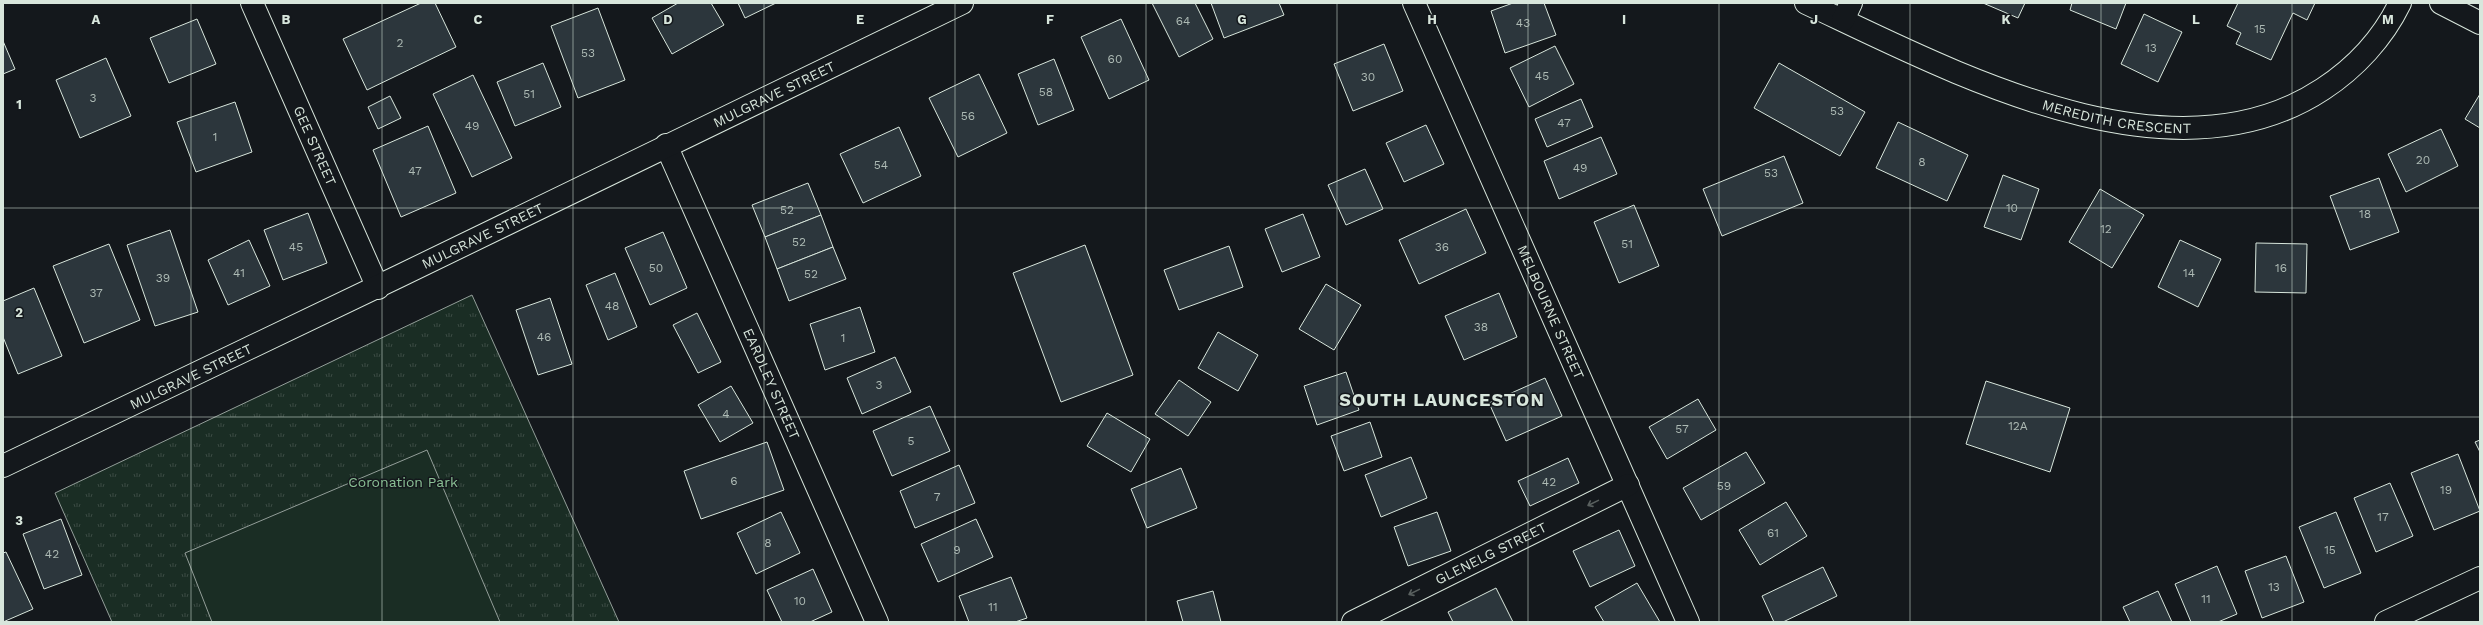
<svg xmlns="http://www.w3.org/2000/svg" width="2483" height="625" viewBox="0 0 2483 625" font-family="'Work Sans',sans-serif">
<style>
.park{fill:url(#park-tufts);stroke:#939e99}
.pitch{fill:#1a2d24;stroke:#939e99}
.building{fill:#2c363c;stroke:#d8e6dc}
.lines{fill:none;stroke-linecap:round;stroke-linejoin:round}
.minor-casing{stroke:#d8e6dc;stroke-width:24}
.minor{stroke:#14181c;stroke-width:22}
.oneway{stroke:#59605f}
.grid{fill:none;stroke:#d8e6dc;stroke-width:1;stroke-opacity:0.55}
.labels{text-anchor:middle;stroke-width:3;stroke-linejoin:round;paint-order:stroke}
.number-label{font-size:12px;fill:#adbab4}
.street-label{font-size:14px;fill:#d8e6dc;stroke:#14181c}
.park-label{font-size:14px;fill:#8ac095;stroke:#14181c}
.district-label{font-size:18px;font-weight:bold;letter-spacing:1px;fill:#d8e6dc;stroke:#14181c}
.grid-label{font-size:13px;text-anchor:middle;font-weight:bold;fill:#d8e6dc;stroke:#14181c;stroke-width:3;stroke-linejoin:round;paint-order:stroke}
</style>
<defs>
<pattern id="park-tufts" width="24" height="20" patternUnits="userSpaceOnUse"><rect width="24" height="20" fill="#1a2d24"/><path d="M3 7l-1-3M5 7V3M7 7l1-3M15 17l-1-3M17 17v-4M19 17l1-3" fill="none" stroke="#3b4b43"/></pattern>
</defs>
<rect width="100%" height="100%" fill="#14181c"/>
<polygon class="park" points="472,295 619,622 112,622 55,493"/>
<polygon class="pitch" points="427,450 500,622 212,622 185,553"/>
<g class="building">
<polygon points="421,3 435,3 456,47 367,90 343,39"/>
<polygon points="678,3 711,3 724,25 672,54 652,18"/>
<polygon points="738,3 776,3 745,18"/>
<polygon points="1152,3 1195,3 1213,39 1179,57"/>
<polygon points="1211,3 1279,3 1284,15 1224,38"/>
<polygon points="1513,3 1544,3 1556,35 1505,53 1491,11"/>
<polygon points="1983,3 2025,3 2018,18"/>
<polygon points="2072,3 2126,3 2116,29 2070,10"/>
<polygon points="2238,3 2315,3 2307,20 2293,13 2271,60 2236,44 2241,33 2227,26"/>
<polygon points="598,8 625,80 578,98 551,26"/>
<polygon points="2144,14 2182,32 2158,82 2121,64"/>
<polygon points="197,19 216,64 169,83 150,38"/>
<polygon points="1121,19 1149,80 1109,99 1081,37"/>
<polygon points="3,41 15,69 3,74"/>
<polygon points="1384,44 1403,91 1353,111 1334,64"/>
<polygon points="1555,46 1574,84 1529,107 1510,68"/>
<polygon points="106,58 131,116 80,138 56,80"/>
<polygon points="1054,59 1074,110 1038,125 1018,74"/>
<polygon points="543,63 561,107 515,126 497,82"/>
<polygon points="1779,63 1865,112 1840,156 1754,108"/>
<polygon points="979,74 1007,133 958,157 929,98"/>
<polygon points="473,75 512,158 472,177 433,94"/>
<polygon points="2480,94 2480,128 2465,119"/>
<polygon points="390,96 401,118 378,129 368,107"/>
<polygon points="1581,99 1593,127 1547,147 1535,119"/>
<polygon points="235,102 252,152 196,172 177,122"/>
<polygon points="1898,122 1968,155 1947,201 1876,168"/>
<polygon points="1426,125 1444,164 1404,182 1386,143"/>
<polygon points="428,126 456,193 401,217 373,150"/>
<polygon points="899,127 921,176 863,203 840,154"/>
<polygon points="2441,129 2458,166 2406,192 2388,154"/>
<polygon points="1601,137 1617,174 1559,199 1544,161"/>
<polygon points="1784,156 1803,203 1722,236 1703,189"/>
<polygon points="1365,169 1383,209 1346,225 1328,185"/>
<polygon points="2003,175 2039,189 2021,240 1984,227"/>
<polygon points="2379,178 2399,232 2350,250 2330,196"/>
<polygon points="808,183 821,215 765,237 752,205"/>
<polygon points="2100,189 2144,215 2112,268 2069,242"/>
<polygon points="1634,205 1659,266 1619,283 1594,222"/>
<polygon points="1466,209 1486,253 1419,284 1399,240"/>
<polygon points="308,213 327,263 283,280 264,230"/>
<polygon points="1303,214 1320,257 1282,272 1265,229"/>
<polygon points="821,215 833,247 777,269 765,237"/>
<polygon points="170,230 198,312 155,326 127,245"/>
<polygon points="663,232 687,288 650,305 625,248"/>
<polygon points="249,240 270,286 228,305 208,260"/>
<polygon points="2180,240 2221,259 2198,307 2158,287"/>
<polygon points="2256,243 2307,244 2306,293 2255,292"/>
<polygon points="109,244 140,320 84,343 53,266"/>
<polygon points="1085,245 1133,375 1061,402 1013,273"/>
<polygon points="1229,246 1243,287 1179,310 1164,270"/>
<polygon points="833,247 846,279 789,301 777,269"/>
<polygon points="615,273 637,327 608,340 586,285"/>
<polygon points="1326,284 1361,305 1334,350 1299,329"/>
<polygon points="34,288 62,356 18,374 3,337 3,301"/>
<polygon points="1499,293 1517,337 1464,360 1445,316"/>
<polygon points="550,298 572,364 538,375 516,310"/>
<polygon points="860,307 875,352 825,370 810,324"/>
<polygon points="697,313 721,362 698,373 673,325"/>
<polygon points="1218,332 1258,355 1238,391 1198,368"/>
<polygon points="895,357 911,392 862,414 847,378"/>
<polygon points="1346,372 1359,410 1317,425 1304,386"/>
<polygon points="1545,378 1562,416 1506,441 1489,403"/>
<polygon points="1179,380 1211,402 1188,436 1155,414"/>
<polygon points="1986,381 2070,408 2050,472 1966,444"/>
<polygon points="731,386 753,423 720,442 698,405"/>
<polygon points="1698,399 1716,430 1667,459 1649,427"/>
<polygon points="930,406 950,451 892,476 873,431"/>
<polygon points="1107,413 1150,439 1131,472 1087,446"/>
<polygon points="1370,422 1382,457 1344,471 1331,436"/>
<polygon points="2480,440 2480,452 2475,442"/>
<polygon points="767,442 784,490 701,519 684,471"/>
<polygon points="1746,452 1765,483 1701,520 1683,488"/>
<polygon points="2458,454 2480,511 2434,530 2411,473"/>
<polygon points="1411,457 1427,498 1381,517 1365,475"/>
<polygon points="1568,458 1579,483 1530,506 1518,481"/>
<polygon points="959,465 975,503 915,528 900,491"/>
<polygon points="1181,468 1197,508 1147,528 1131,489"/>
<polygon points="2390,483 2413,536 2376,552 2354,498"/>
<polygon points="1786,502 1807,536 1760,565 1739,530"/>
<polygon points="781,512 800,553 756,574 737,533"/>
<polygon points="1437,512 1451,551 1408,566 1394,527"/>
<polygon points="2336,512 2361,573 2324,588 2299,527"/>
<polygon points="61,519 82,575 44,589 23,534"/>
<polygon points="976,519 993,557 938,582 921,544"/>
<polygon points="1619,530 1635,566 1590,587 1573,551"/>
<polygon points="6,552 33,609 3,622 3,553"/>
<polygon points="2286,556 2304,602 2262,618 2245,571"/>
<polygon points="2217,566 2237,614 2218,622 2191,622 2175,584"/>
<polygon points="1823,567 1837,596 1783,622 1774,622 1762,596"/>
<polygon points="813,569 832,612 810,622 782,622 767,590"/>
<polygon points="1011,577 1027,618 1015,622 969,622 959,596"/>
<polygon points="1637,583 1660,622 1604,622 1595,607"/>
<polygon points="1496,588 1513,622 1453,622 1448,612"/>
<polygon points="1213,591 1221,622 1183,622 1177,601"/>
<polygon points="2158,591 2172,622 2130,622 2123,607"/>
</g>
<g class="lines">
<defs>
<g id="minor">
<path id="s1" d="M 252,3 L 378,288"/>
<path id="s2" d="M 1414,3 L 1688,622"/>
<path id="s3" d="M 1806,3 C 1951,71 2170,190 2323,89 C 2355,68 2383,38 2400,3"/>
<polyline points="2441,3 2480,23"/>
<polyline points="1843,20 1851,3"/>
<path id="s4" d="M 666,145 L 877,622"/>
<path id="s5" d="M 3,466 C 324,314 642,158 962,3"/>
<path id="s6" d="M 1353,622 L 1628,485"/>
<polyline points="2386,622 2480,578"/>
</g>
</defs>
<use href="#minor" class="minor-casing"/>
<use href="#minor" class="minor"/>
</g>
<defs><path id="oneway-shaft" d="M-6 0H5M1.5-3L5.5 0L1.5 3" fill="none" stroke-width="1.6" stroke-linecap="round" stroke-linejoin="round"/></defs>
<g class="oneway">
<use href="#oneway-shaft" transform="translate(1593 503) rotate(154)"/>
<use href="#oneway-shaft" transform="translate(1414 592) rotate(154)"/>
</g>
<path class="grid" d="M 191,3 L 191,622M 382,3 L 382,622M 573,3 L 573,622M 764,3 L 764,622M 955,3 L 955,622M 1146,3 L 1146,622M 1337,3 L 1337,622M 1528,3 L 1528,622M 1719,3 L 1719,622M 1910,3 L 1910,622M 2101,3 L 2101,622M 2292,3 L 2292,622M 3,208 L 2480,208M 3,417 L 2480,417"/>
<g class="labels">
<g class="number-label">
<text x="1183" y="25">64</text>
<text x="1523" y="27">43</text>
<text x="2260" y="33">15</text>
<text x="400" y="47">2</text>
<text x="2151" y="52">13</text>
<text x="588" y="57">53</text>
<text x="1115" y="63">60</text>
<text x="1542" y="80">45</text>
<text x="1368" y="81">30</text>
<text x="1046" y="96">58</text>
<text x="529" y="98">51</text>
<text x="93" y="102">3</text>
<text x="1837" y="115">53</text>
<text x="968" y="120">56</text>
<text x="1564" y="127">47</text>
<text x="472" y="130">49</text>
<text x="215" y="141">1</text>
<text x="2423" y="164">20</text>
<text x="1922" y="166">8</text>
<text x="881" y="169">54</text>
<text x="1580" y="172">49</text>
<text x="415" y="175">47</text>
<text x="1771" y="177">53</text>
<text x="2012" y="212">10</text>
<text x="787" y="214">52</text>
<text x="2365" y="218">18</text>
<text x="2106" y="233">12</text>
<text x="799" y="246">52</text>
<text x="1627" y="248">51</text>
<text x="296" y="251">45</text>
<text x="1442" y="251">36</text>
<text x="656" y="272">50</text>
<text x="2281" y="272">16</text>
<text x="239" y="277">41</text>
<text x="2189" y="277">14</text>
<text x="811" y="278">52</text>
<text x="163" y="282">39</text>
<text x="96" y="297">37</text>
<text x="612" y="310">48</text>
<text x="1481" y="331">38</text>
<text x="544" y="341">46</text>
<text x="843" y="342">1</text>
<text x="879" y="389">3</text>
<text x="726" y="418">4</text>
<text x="2018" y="430">12A</text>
<text x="1682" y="433">57</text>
<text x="911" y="445">5</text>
<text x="734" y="485">6</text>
<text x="1549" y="486">42</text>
<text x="1724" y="490">59</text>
<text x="2446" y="494">19</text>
<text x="937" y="501">7</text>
<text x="2383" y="521">17</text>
<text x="1773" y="537">61</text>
<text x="768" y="547">8</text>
<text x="957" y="554">9</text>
<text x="2330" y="554">15</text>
<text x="52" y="558">42</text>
<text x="2274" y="591">13</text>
<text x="2206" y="603">11</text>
<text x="800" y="605">10</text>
<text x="993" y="611">11</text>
</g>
<g class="street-label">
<text dy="5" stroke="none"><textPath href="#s5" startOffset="856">MULGRAVE STREET</textPath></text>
<text dy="5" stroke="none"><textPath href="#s3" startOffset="333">MEREDITH CRESCENT</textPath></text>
<text dy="5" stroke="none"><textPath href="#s1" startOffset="156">GEE STREET</textPath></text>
<text dy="5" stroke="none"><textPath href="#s5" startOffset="532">MULGRAVE STREET</textPath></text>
<text dy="5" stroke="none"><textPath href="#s2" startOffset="338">MELBOURNE STREET</textPath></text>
<text dy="5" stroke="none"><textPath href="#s5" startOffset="208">MULGRAVE STREET</textPath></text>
<text dy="5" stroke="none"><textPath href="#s4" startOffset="261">EARDLEY STREET</textPath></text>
<text dy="5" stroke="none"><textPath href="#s6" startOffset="154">GLENELG STREET</textPath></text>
</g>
<g class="park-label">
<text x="403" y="487">Coronation Park</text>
</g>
<g class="district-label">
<text x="1442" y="406">SOUTH LAUNCESTON</text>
</g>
</g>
<g class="grid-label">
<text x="96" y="24">A</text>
<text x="286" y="24">B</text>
<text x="478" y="24">C</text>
<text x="668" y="24">D</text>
<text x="860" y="24">E</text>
<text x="1050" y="24">F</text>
<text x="1242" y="24">G</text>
<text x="1432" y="24">H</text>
<text x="1624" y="24">I</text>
<text x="1814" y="24">J</text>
<text x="2006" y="24">K</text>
<text x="2196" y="24">L</text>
<text x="2388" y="24">M</text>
<text x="19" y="109">1</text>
<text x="19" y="317">2</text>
<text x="19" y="525">3</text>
</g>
<rect width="2483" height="625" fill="none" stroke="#d8e6dc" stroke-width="8"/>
</svg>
